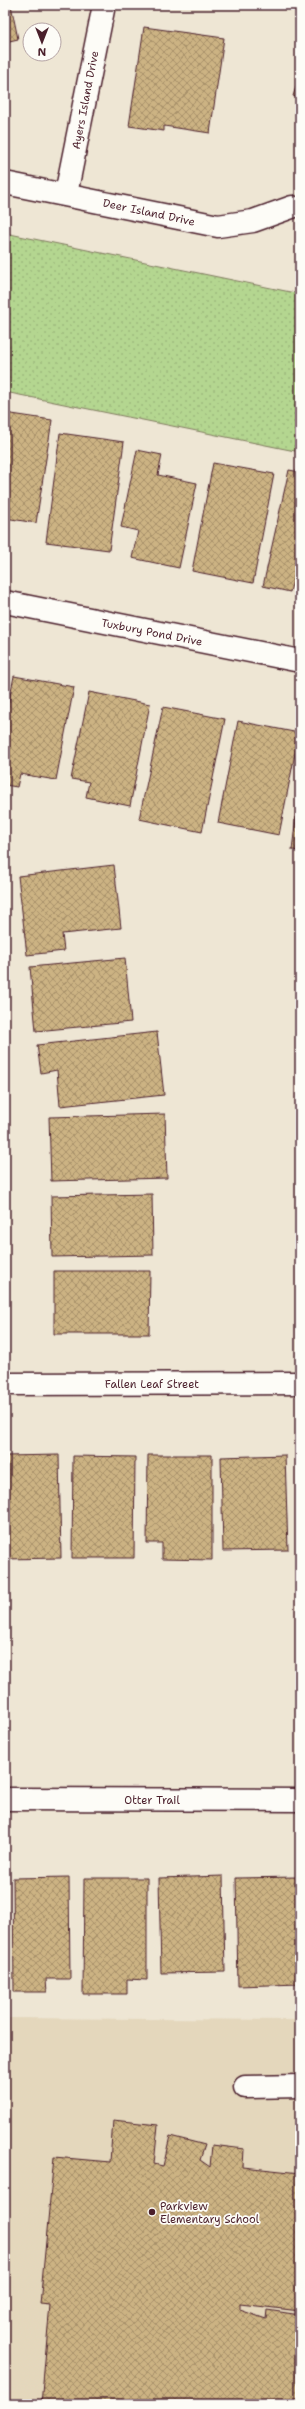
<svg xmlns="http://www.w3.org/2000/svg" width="305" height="2409" viewBox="0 0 305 2409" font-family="'Shantell Sans',sans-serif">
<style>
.built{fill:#e4d7bc}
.grass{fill:url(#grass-dots);stroke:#7f7a5e}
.building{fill:url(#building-cross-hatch);stroke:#4a1f2b}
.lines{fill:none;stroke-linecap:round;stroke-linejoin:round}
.minor-casing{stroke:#4a1f2b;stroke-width:25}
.minor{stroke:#fdfcf7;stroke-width:22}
.poi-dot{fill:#4a1f2b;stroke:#fdfcf7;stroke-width:1.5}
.labels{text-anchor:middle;stroke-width:3.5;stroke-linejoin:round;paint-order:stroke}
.street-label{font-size:11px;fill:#4a1f2b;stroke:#fdfcf7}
.poi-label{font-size:11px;fill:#4a1f2b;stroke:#fdfcf7;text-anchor:start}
</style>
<defs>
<pattern id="grass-dots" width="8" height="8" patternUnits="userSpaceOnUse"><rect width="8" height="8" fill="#b4d690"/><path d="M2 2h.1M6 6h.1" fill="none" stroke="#9cb77c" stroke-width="1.8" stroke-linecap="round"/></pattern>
<pattern id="building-cross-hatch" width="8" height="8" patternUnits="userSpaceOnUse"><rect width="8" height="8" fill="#ccb383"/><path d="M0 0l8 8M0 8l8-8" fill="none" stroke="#a8916b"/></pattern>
</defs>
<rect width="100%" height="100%" fill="#eee6d4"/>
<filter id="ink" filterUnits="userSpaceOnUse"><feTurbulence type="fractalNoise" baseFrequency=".025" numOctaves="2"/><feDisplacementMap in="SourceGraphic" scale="8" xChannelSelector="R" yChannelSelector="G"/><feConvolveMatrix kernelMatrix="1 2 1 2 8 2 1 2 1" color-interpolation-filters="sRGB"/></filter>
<g filter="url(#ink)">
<polygon class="built" points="5,2018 300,2020 300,2404 5,2404"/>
<polygon class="grass" points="5,233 300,294 300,452 5,392"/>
<g class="building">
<polygon points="5,5 11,5 18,39 5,42"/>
<polygon points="144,27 224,38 210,133 164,126 164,131 129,126"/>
<polygon points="300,75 300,98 293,96"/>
<polygon points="5,413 52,420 36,523 5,518"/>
<polygon points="60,433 124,442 109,550 46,542"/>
<polygon points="137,450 162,455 158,475 197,483 179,568 132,558 138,531 121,527"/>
<polygon points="213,463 274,474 253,583 192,571"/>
<polygon points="289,470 300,472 300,577 294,576 290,592 263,586"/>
<polygon points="14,676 74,687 56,780 20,774 17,787 5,785 5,721"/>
<polygon points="89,692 150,704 130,806 86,797 89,782 71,779"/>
<polygon points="163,707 225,719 202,832 139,819"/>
<polygon points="238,721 299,733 279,835 218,823"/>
<polygon points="300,783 300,851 292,850"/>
<polygon points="114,865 121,928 62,934 64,951 27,955 18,876"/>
<polygon points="125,958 131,1022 36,1031 30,967"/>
<polygon points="157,1032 164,1095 60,1106 57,1070 41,1073 37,1045"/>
<polygon points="165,1114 167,1178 51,1181 49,1117"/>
<polygon points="152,1194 153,1255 52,1257 51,1196"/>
<polygon points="54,1271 150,1271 149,1334 54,1334"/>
<polygon points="59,1455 61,1558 5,1559 5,1456"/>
<polygon points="148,1455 212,1455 212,1560 162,1559 162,1543 147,1543"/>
<polygon points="285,1455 288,1550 223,1551 221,1457"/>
<polygon points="73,1456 135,1457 134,1558 72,1558"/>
<polygon points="298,1457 300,1457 300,1566 297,1566"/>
<polygon points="300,1645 300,1733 298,1733"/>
<polygon points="223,1876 225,1972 161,1973 159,1878"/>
<polygon points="69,1877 70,1979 46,1979 47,1992 14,1992 13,1878"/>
<polygon points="298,1877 300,1984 238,1986 236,1878"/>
<polygon points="84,1878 147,1878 147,1980 127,1979 127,1994 83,1994"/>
<polygon points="113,2120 158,2125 154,2164 163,2166 170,2136 205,2145 200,2160 210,2167 212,2145 244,2149 243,2167 300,2173 300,2311 240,2304 240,2310 266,2319 267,2310 300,2315 300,2404 41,2404 50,2305 40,2304 54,2157 110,2162"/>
</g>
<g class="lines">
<defs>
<g id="minor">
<polyline points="5,183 218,226 253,221 292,207"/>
<polyline points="66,194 104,5"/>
<polyline points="5,602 300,661"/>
<polyline points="5,1384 300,1383"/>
<polyline points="5,1799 300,1800"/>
<polyline points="245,2087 300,2086"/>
</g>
</defs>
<use href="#minor" class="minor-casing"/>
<use href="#minor" class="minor"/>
</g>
</g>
<circle class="poi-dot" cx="152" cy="2212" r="4"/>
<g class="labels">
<g class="street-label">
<text transform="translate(85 100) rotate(-79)" y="4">Ayers Island Drive</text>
<text transform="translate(149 212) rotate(12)" y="4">Deer Island Drive</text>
<text transform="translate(152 632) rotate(11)" y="4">Tuxbury Pond Drive</text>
<text x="152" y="1388">Fallen Leaf Street</text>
<text x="152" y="1804">Otter Trail</text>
</g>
<g class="poi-label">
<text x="160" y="2210">Parkview<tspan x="160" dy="13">Elementary School</tspan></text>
</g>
</g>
<rect width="305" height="2409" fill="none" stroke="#fdfcf7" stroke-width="20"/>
<rect x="10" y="10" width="285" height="2389" fill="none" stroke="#4a1f2b" stroke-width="1.5" filter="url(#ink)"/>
<g transform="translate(42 42) rotate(180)"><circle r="19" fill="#fdfcf7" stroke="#b5a4a5"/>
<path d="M0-3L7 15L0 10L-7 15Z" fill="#4a1f2b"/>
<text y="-6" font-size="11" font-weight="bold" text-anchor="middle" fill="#4a1f2b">N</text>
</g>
</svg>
